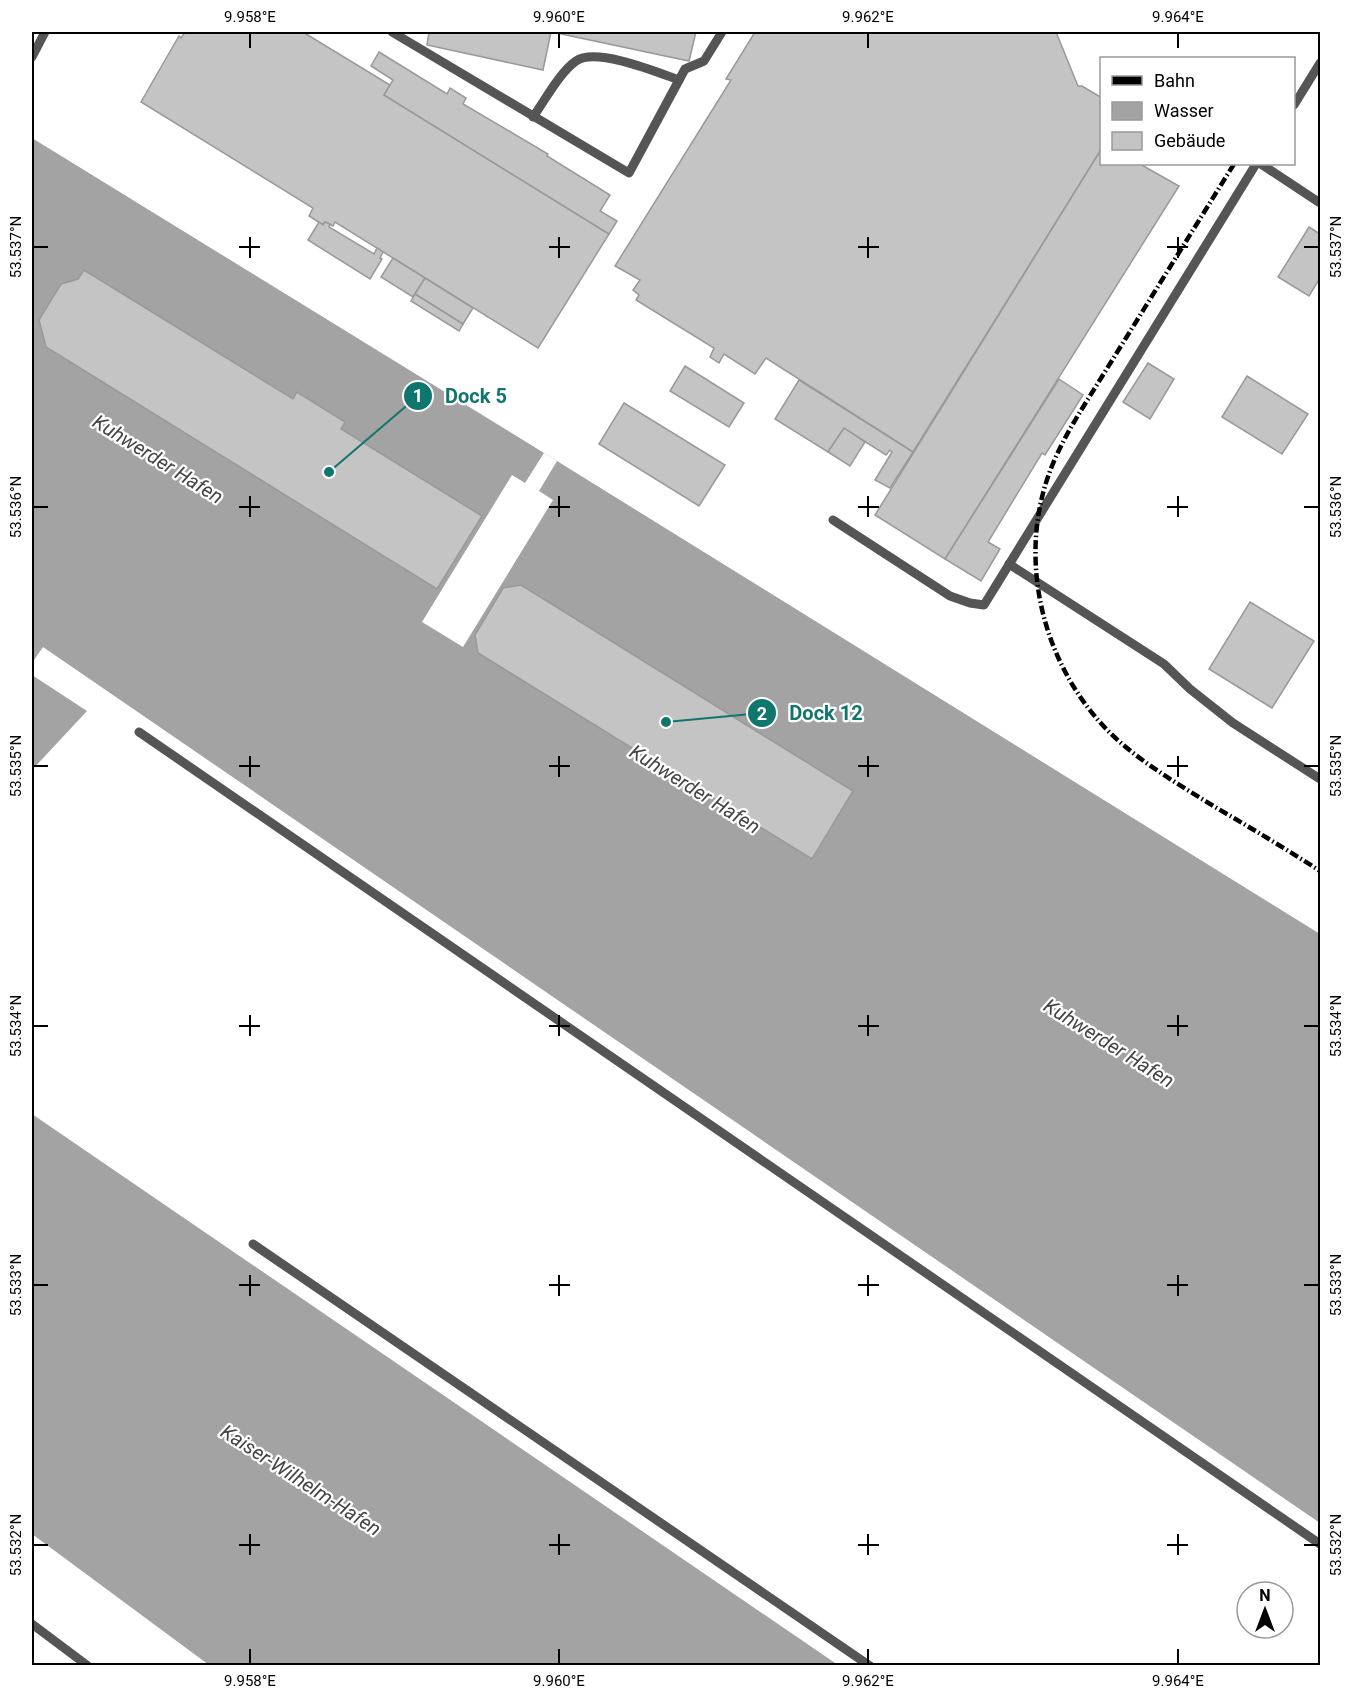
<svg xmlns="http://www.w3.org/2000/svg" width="1352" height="1697" viewBox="0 0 1352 1697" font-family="Roboto,sans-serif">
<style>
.water{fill:#a3a3a3}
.pier{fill:#fff}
.building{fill:#c4c4c4;stroke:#999;stroke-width:1.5}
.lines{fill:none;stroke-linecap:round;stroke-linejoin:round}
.service{stroke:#555;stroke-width:9}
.rail{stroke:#000;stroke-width:4.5;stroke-dasharray:9 3 1.5 3;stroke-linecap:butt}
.ticks{fill:none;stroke:#000;stroke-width:2}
.labels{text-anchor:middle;stroke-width:4.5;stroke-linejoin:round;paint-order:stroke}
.water-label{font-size:20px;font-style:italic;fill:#444;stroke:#fff}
.leader{fill:none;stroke:#0f766e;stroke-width:2}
.callout-dot{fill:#0f766e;stroke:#fff;stroke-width:2}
.mark-label{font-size:18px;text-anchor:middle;font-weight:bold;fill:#fff}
.callout-label{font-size:20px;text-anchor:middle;font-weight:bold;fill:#0f766e;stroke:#fff;stroke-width:4.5;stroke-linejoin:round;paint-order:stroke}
.neatline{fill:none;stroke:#000;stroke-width:2}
.ticks-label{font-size:15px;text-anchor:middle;fill:#000}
</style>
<rect width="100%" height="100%" fill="#fff"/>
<g class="water">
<polygon points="32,138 557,461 1320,934 1320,1523 43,647 32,663"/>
<polygon points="32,675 87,711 32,770"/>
<polygon points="32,1114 838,1665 209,1665 32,1534"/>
</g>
<polygon class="pier" points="544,453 557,461 539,491 553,500 463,647 422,622 512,475 525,483"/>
<g class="building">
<polygon points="185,32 303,32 390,85 384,95 609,234 538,348 335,222 333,226 325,222 323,225 309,216 313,208 141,102 179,36 181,38"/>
<polygon points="429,32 551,32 543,70 427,45"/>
<polygon points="552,32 696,32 689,61"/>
<polygon points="755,32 1056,32 1078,86 1082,86 1102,98 1102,148 913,452 766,358 755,374 724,354 719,363 710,357 714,348 636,300 639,295 633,290 640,280 615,266 731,80 726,79"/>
<polygon points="379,52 447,94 450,88 466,98 463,104 548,154 547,156 610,195 600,211 617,221 609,234 384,95 393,80 371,66"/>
<polygon points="1102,148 1102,164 1140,164 1179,186 945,559 875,515"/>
<polygon points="319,222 323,225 325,222 330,224 329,227 374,254 377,248 383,252 380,258 382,259 370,279 308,240"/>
<polygon points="1309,227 1320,234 1320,278 1309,296 1278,277"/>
<polygon points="393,258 425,278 413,297 381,277"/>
<polygon points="84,270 293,399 297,392 345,422 341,429 482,516 437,589 46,347 39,320 61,284 78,279"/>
<polygon points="425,278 473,308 463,324 415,294"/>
<polygon points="415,294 463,324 459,331 411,301"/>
<polygon points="1148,363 1174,379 1150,419 1123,402"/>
<polygon points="685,366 744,403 729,427 670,391"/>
<polygon points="1247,376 1308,414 1282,454 1222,417"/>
<polygon points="1059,379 1083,395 1045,455 1042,453 988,542 1000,549 981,581 945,559"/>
<polygon points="799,380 913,452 890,488 875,480 892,452 890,450 886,455 844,428 828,452 775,419"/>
<polygon points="624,403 725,465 699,506 599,444"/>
<polygon points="844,428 865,442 850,466 828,452"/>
<polygon points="521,585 853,791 812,859 478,653 475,635 503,588"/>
<polygon points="1250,602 1314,641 1272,708 1209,669"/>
</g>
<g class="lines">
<g class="service">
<polyline points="392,32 629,173 685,69 704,61 722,32"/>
<polyline points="32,57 45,32"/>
<polyline points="1294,105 1320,63"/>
<path d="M 533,117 C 545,100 560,72 576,61 C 596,47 657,72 679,80"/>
<polyline points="1261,164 1320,203"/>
<polyline points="833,520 950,596 970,603 984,605 1256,164"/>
<polyline points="1009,564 1164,664 1190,689 1233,723 1320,779"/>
<polyline points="139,732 1320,1544"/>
<polyline points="253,1244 870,1666"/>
<polyline points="32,1624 88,1666"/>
</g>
<path class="rail" d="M 1234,164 L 1080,412 C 1066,435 1053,459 1045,486 C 1018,577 1050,681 1121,743 C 1150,768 1183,787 1215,807 C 1251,828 1286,849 1320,871"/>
</g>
<path class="ticks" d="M 250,33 L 250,48M 559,33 L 559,48M 868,33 L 868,48M 1178,33 L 1178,48M 250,237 L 250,258M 559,237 L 559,258M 868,237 L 868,258M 1178,237 L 1178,258M 33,247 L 48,247M 239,247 L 260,247M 549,247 L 570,247M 858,247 L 879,247M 1167,247 L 1188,247M 1304,247 L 1319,247M 250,496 L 250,517M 559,496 L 559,517M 868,496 L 868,517M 1178,496 L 1178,517M 33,507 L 48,507M 239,507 L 260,507M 549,507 L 570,507M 858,507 L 879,507M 1167,507 L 1188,507M 1304,507 L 1319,507M 250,756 L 250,777M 559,756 L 559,777M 868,756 L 868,777M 1178,756 L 1178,777M 33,766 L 48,766M 239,766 L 260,766M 549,766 L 570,766M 858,766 L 879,766M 1167,766 L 1188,766M 1304,766 L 1319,766M 250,1015 L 250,1036M 559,1015 L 559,1036M 868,1015 L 868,1036M 1178,1015 L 1178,1036M 33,1026 L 48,1026M 239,1026 L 260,1026M 549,1026 L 570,1026M 858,1026 L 879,1026M 1167,1026 L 1188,1026M 1304,1026 L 1319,1026M 250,1275 L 250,1296M 559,1275 L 559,1296M 868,1275 L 868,1296M 1178,1275 L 1178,1296M 33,1285 L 48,1285M 239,1285 L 260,1285M 549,1285 L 570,1285M 858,1285 L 879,1285M 1167,1285 L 1188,1285M 1304,1285 L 1319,1285M 250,1534 L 250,1555M 559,1534 L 559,1555M 868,1534 L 868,1555M 1178,1534 L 1178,1555M 33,1545 L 48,1545M 239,1545 L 260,1545M 549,1545 L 570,1545M 858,1545 L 879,1545M 1167,1545 L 1188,1545M 1304,1545 L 1319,1545M 250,1649 L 250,1664M 559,1649 L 559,1664M 868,1649 L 868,1664M 1178,1649 L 1178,1664"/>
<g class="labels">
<g class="water-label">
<text transform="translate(158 459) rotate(32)" y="7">Kuhwerder Hafen</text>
<text transform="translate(695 789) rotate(32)" y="7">Kuhwerder Hafen</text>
<text transform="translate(1109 1043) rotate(32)" y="7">Kuhwerder Hafen</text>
<text transform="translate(301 1480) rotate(33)" y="7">Kaiser-Wilhelm-Hafen</text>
</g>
</g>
<path class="leader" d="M329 472L418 396M666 722L762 713"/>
<g class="callout-dot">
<circle cx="329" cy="472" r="6"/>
<circle cx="666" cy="722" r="6"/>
<circle cx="418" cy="396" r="15"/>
<circle cx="762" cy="713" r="15"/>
</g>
<g class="mark-label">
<text x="418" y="402">1</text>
<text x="762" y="720">2</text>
</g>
<g class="callout-label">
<text x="476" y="403">Dock 5</text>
<text x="826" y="720">Dock 12</text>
</g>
<rect width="1352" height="1697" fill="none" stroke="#ffffff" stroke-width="66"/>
<rect x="1100" y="57" width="195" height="108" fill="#ffffff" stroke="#999999" stroke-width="1.5"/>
<rect x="1112" y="76" width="30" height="9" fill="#000000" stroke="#999999" stroke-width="1.5"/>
<text x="1154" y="87" font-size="18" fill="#000000">Bahn</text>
<rect x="1112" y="102" width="30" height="18" fill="#a3a3a3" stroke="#999999" stroke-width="1.5"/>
<text x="1154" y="117" font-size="18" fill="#000000">Wasser</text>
<rect x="1112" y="132" width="30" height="18" fill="#c4c4c4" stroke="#999999" stroke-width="1.5"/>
<text x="1154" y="147" font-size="18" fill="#000000">Gebäude</text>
<g transform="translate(1265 1610)"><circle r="28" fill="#ffffff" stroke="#999999" stroke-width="1.5"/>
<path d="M0-4.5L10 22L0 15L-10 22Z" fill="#000000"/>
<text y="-9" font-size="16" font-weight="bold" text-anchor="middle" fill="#000000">N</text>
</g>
<rect x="33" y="33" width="1286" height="1631" class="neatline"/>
<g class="ticks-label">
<text x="250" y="22">9.958°E</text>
<text x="559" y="22">9.960°E</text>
<text x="868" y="22">9.962°E</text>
<text x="1178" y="22">9.964°E</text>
<text transform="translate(16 247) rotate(-90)" y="5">53.537°N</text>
<text transform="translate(1336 247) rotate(-90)" y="5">53.537°N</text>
<text transform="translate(16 507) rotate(-90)" y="5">53.536°N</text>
<text transform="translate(1336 507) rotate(-90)" y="5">53.536°N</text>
<text transform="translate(16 766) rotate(-90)" y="5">53.535°N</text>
<text transform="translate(1336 766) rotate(-90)" y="5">53.535°N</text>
<text transform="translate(16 1026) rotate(-90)" y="5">53.534°N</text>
<text transform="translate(1336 1026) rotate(-90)" y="5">53.534°N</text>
<text transform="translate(16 1285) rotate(-90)" y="5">53.533°N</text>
<text transform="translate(1336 1285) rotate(-90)" y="5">53.533°N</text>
<text transform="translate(16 1545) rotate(-90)" y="5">53.532°N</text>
<text transform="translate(1336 1545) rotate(-90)" y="5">53.532°N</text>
<text x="250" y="1686">9.958°E</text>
<text x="559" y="1686">9.960°E</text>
<text x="868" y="1686">9.962°E</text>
<text x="1178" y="1686">9.964°E</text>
</g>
</svg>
